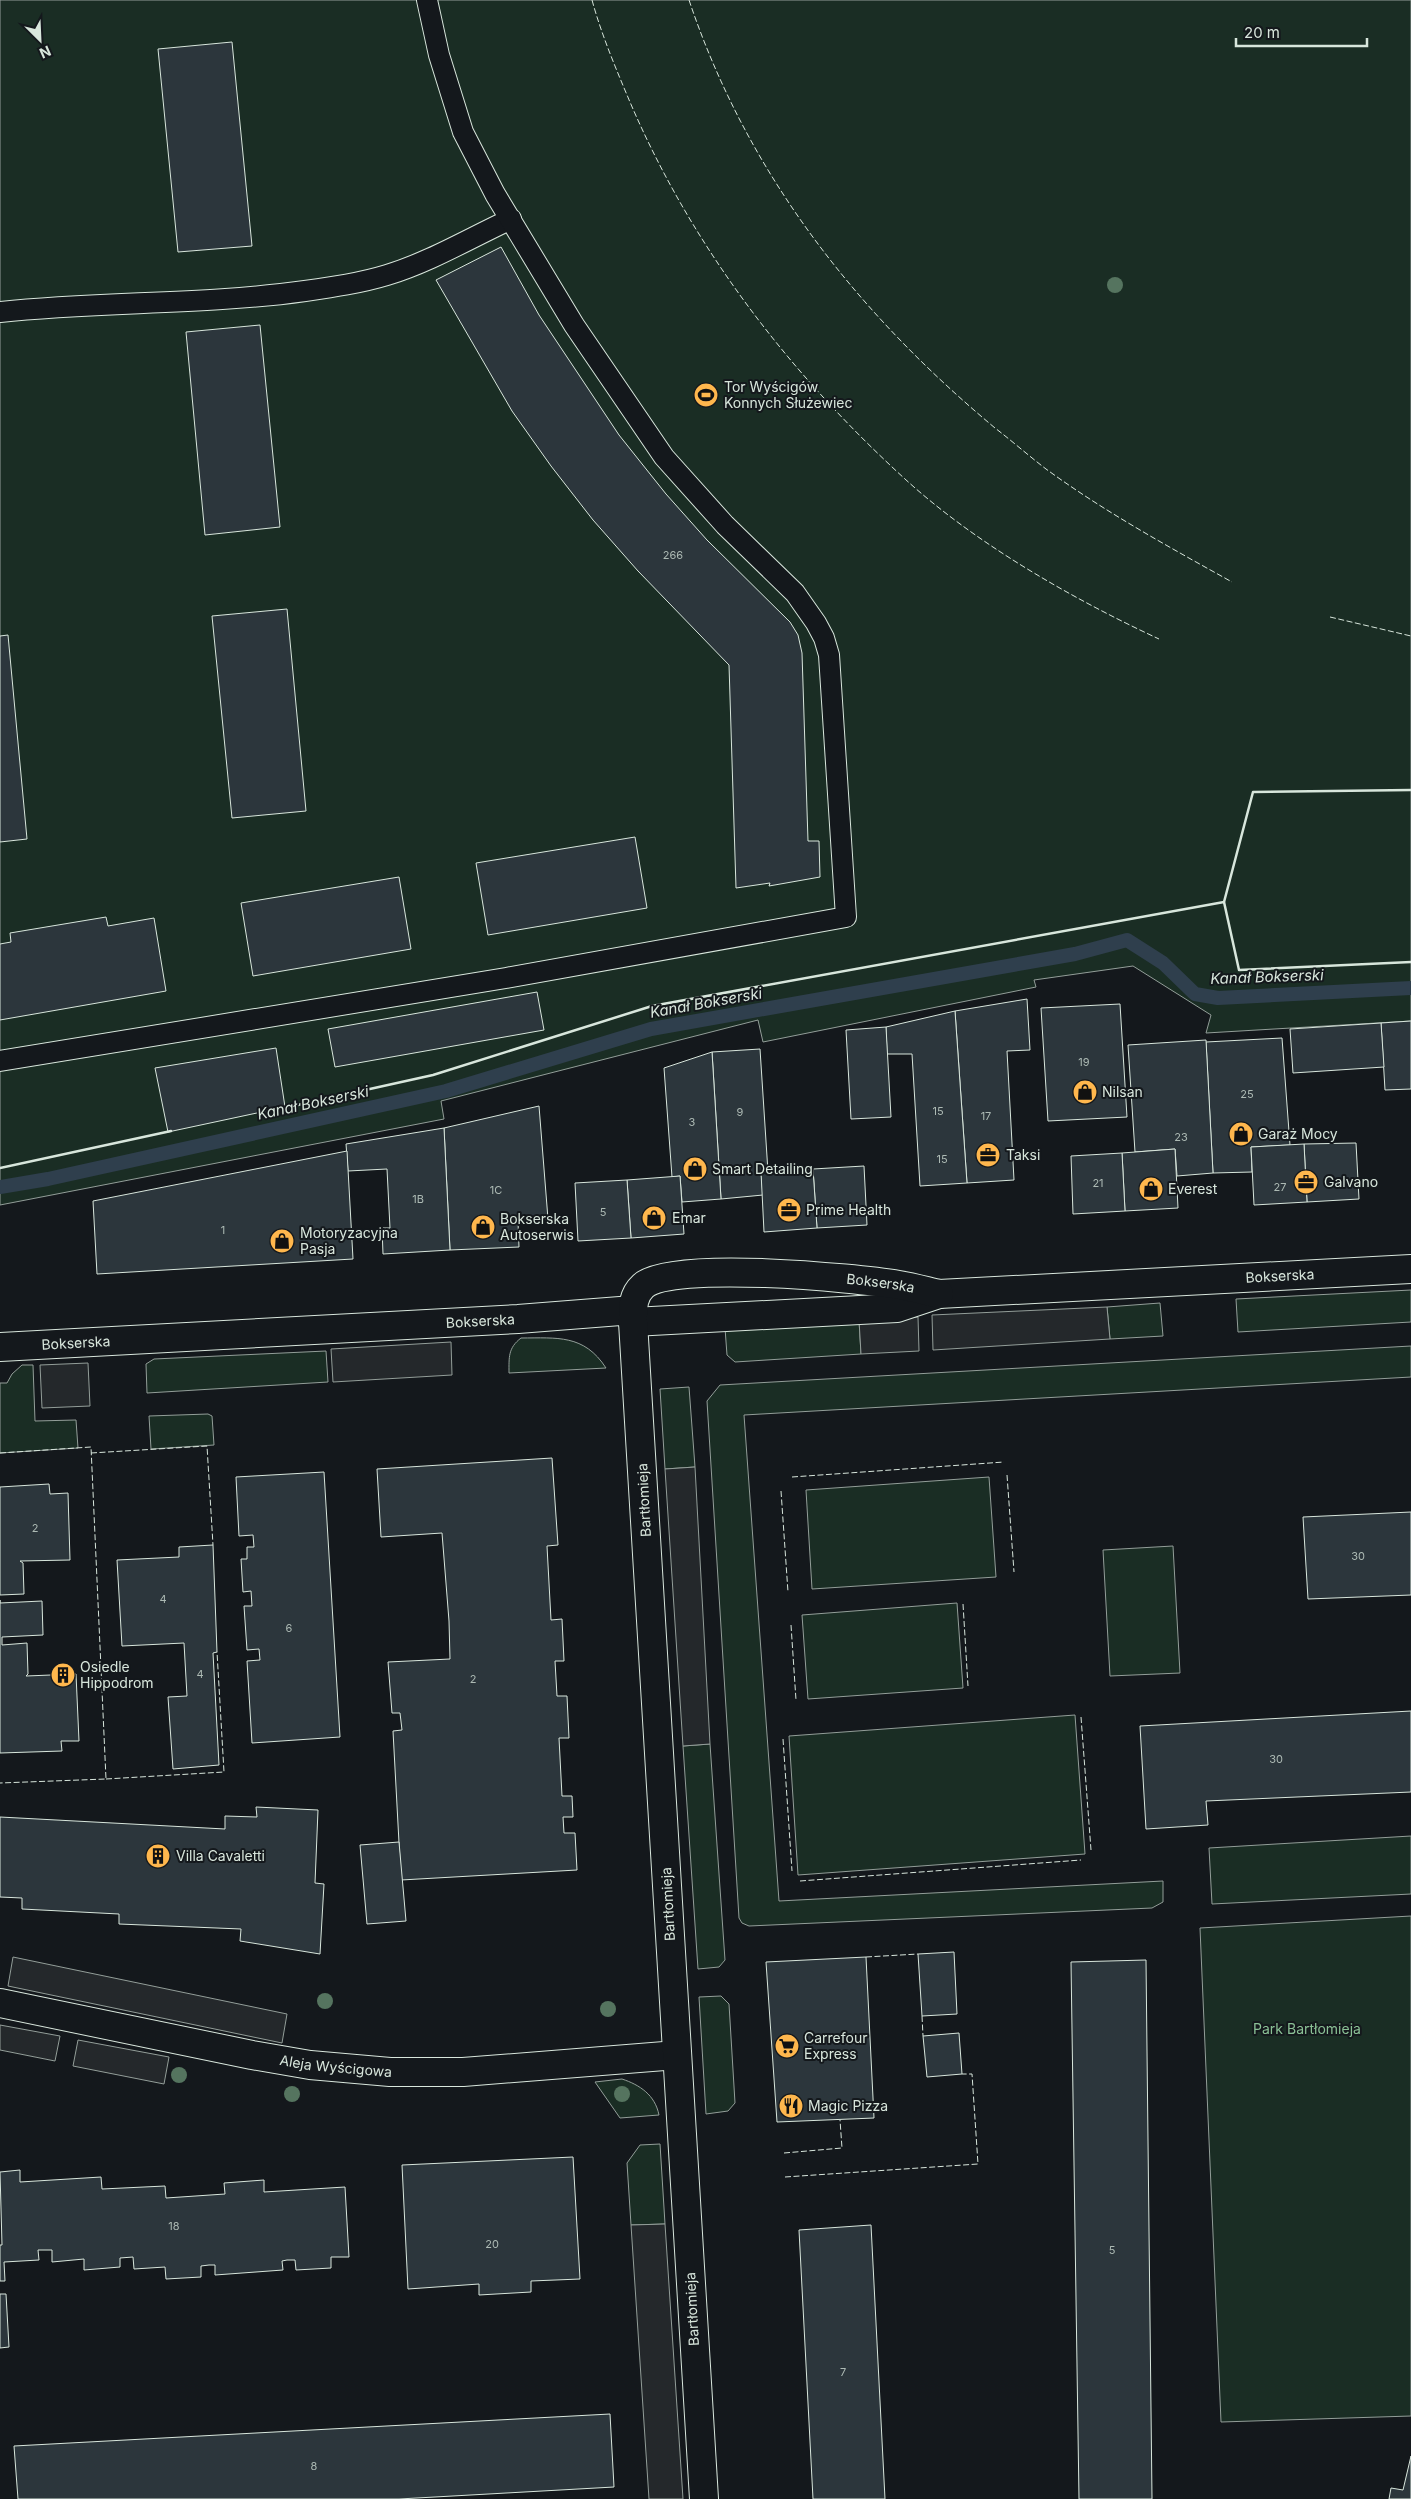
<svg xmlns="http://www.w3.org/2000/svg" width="1411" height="2499" viewBox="0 0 1411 2499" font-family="Inter,sans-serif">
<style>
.green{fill:#1a2d24;stroke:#939e99}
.parking{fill:#24282b;stroke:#939e99}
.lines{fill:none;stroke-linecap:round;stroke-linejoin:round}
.stream{stroke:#2f3f4d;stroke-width:14}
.building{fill:#2c363c;stroke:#d8e6dc}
.service-casing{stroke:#d8e6dc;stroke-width:22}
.minor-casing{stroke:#d8e6dc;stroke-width:30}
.service{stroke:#14181c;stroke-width:20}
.minor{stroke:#14181c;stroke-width:28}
.fence{stroke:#d8e6dc;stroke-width:1;stroke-dasharray:6 2.5;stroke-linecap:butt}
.wall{stroke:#d8e6dc;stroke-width:2.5}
.tree{fill:#55745f}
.labels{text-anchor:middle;stroke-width:4;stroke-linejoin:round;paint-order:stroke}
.number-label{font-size:11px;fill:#adbab4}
.poi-label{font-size:14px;fill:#d8e6dc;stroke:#14181c;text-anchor:start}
.street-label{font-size:14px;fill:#d8e6dc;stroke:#14181c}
.park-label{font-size:14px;fill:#8ac095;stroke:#14181c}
.water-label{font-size:15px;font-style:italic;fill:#d8e6dc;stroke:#14181c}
</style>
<rect width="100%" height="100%" fill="#14181c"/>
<g class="green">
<polygon points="0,0 1411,0 1411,1021 1206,1033 1211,1015 1133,966 1034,980 1036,987 763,1042 758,1020 441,1101 444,1119 0,1205"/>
<polygon points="1411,1290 1411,1322 1238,1332 1236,1299"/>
<polygon points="1160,1303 1163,1336 1110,1339 1107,1307"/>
<polygon points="859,1320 861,1354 735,1362 727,1355 725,1328"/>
<path d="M 521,1338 C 557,1338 584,1334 606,1368 L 509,1373 C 509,1357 508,1348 521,1338 Z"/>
<polygon points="1411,1346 1411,1377 744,1415 779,1901 1163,1881 1163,1902 1152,1908 749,1926 742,1923 739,1918 707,1401 720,1385"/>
<polygon points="326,1351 328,1382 147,1393 146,1364 154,1359"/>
<polygon points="22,1365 33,1365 35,1421 76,1420 78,1448 0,1453 0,1383 7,1383 12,1374"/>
<polygon points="689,1387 695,1467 665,1469 660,1389"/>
<polygon points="208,1414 212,1416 214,1445 151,1449 149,1416"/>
<polygon points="989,1477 996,1577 812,1589 806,1490"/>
<polygon points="1173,1546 1180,1673 1110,1676 1103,1550"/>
<polygon points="957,1603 963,1688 808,1699 802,1615"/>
<polygon points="1075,1715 1085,1854 798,1875 789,1736"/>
<polygon points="710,1744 725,1960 719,1967 698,1969 683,1746"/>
<polygon points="1411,1836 1411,1894 1212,1904 1209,1848"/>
<polygon points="1411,1916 1411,2416 1221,2422 1200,1928"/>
<polygon points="721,1996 729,2004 735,2103 728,2111 706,2114 699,1997"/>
<path d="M 622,2079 C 640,2085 655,2095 659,2115 L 620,2118 L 595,2082 Z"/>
<polygon points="660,2144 665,2224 631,2225 627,2163 640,2145"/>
</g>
<g class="parking">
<polygon points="1107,1307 1110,1339 933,1350 932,1315"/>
<polygon points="918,1317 919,1351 861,1354 859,1320"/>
<polygon points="451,1342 452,1375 333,1382 331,1349"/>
<polygon points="88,1363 90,1406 42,1408 40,1365"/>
<polygon points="695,1467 710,1744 683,1746 665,1469"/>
<polygon points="13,1957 287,2014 282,2043 8,1986"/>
<polygon points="0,2025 60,2036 55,2061 0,2050"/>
<polygon points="78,2040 169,2057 164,2084 73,2066"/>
<polygon points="665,2224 683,2499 649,2499 631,2225"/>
</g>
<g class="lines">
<polyline class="stream" points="0,1187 48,1179 446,1091 651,1029 1075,954 1127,940 1163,963 1195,994 1218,998 1411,988"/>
</g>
<g class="building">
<polygon points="232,42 252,246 178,252 158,49"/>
<polygon points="501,247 539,315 619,435 666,494 707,540 790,622 798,635 802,653 808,841 819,841 820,877 769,886 770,883 736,888 729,665 638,571 593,520 551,466 512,411 436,280"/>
<polygon points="260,325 280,527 205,535 186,332"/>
<polygon points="287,609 306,811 232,818 212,616"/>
<polygon points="8,635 27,839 0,842 0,636"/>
<polygon points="635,837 647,908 488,935 476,863"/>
<polygon points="399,877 411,949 253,976 241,903"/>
<polygon points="106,917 108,926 154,918 166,991 0,1020 0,944 11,942 10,933"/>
<polygon points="537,992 544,1030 335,1067 328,1029"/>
<polygon points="1027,999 1030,1050 1007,1051 1014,1180 967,1183 955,1011"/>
<polygon points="1120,1004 1127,1117 1048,1121 1041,1008"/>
<polygon points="955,1011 967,1183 920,1186 912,1054 887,1054 886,1027"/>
<polygon points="1411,1021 1411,1089 1385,1090 1381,1023"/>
<polygon points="1381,1023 1384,1067 1293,1073 1290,1029"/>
<polygon points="886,1027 891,1117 851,1119 846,1030"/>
<polygon points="1282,1038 1290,1145 1251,1147 1252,1172 1213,1173 1206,1042"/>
<polygon points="1206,1040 1213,1173 1177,1176 1175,1149 1135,1152 1128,1045"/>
<polygon points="276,1048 285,1107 168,1132 155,1068"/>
<polygon points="760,1049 768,1172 761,1172 763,1195 721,1199 712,1052"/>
<polygon points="712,1052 721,1199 682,1202 680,1176 672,1177 664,1068"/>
<polygon points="539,1106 548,1219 518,1222 519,1247 450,1250 444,1128"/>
<polygon points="444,1128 450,1250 383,1254 382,1228 390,1228 387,1169 348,1171 346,1144"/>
<polygon points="1356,1143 1359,1199 1307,1202 1304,1144"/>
<polygon points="1304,1144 1307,1202 1254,1205 1251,1147"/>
<polygon points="1175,1149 1178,1208 1125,1211 1122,1153"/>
<polygon points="347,1151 353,1259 97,1274 93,1201"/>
<polygon points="1122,1153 1125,1211 1073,1214 1071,1156"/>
<polygon points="864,1166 867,1225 817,1228 813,1169"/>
<polygon points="813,1169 817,1228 764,1232 761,1172"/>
<polygon points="680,1176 684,1234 631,1238 627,1180"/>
<polygon points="627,1180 631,1238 578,1241 575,1183"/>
<polygon points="552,1458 558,1545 547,1546 551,1620 562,1619 564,1661 555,1661 557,1696 567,1696 569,1738 559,1738 562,1796 572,1796 573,1817 563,1817 564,1833 575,1833 577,1870 401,1880 393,1731 402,1730 400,1713 392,1713 388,1662 450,1659 449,1621 442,1533 381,1537 377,1469"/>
<polygon points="324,1472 340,1737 252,1743 247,1661 260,1660 259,1649 247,1650 244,1606 252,1606 251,1591 243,1592 241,1559 247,1559 247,1547 254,1547 253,1535 239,1536 236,1477"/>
<polygon points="49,1484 50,1494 68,1493 70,1560 20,1561 23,1563 24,1594 0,1595 0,1487"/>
<polygon points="1411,1512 1411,1595 1308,1599 1303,1517"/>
<polygon points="213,1545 217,1652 213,1653 219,1765 173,1769 168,1697 187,1696 184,1643 122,1646 117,1560 179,1557 179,1547"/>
<polygon points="0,1600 0,1603 42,1601 43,1635 2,1637 2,1645 27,1643 28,1674 26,1676 76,1674 79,1741 61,1741 62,1751 0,1753"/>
<polygon points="1411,1711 1411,1792 1206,1801 1208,1825 1146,1829 1140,1726"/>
<polygon points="256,1807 318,1810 315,1883 324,1884 320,1954 240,1941 241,1929 119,1924 119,1914 22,1909 22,1898 0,1897 0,1817 225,1829 225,1816 257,1817"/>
<polygon points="399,1842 406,1921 367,1924 360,1845"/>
<polygon points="954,1952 957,2014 922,2016 918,1954"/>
<polygon points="866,1957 874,2118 777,2122 766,1962"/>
<polygon points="1146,1960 1152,2499 1079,2499 1071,1962"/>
<polygon points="959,2033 962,2074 927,2077 923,2036"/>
<polygon points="573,2157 580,2279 531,2281 531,2292 479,2295 479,2284 408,2289 402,2165"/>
<polygon points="20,2170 20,2182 101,2177 102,2189 165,2186 166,2198 225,2194 224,2183 264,2180 264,2192 345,2187 349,2257 331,2257 331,2268 296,2270 295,2260 287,2260 282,2261 283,2270 215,2275 215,2265 209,2265 201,2266 201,2277 166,2279 165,2267 134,2269 133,2257 120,2258 120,2267 84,2270 84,2259 52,2262 52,2250 38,2250 39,2260 4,2262 5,2281 0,2281 0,2245 2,2245 0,2172"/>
<polygon points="871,2225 885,2499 813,2499 799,2230"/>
<polygon points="0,2294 6,2294 9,2347 0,2348"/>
<polygon points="610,2414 614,2487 399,2499 18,2499 14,2446"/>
<polygon points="1411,2456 1411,2499 1389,2499 1391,2488 1403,2490"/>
</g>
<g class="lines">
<defs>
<g id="service">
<path d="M 0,312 C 102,301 204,305 305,291 C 333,287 361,283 387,275 C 430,262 470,238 511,219"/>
<polyline points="0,1061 506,978 846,917 829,655 824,638 816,623 795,593 725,525 664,457 574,325 495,194 463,132 439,55 427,0"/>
</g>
<g id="minor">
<path id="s1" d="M 633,1322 L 897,1308 L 939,1294 L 1411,1269"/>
<path id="s2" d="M 0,1347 L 518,1319 L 633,1310"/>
<path id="s3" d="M 0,2003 L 252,2055 L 310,2065 L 390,2072 L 463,2072 L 677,2055"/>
<path id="s4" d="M 704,2499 L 633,1322 C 633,1309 632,1296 643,1286 C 671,1260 856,1278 899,1285 C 912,1287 926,1291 939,1294"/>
</g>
</defs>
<use href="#service" class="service-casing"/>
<use href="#minor" class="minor-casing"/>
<use href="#service" class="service"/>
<use href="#minor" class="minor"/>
<g class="fence">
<path d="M 592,0 C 601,33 614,64 627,95 C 689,243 787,371 905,479 C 976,544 1073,599 1159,639"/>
<path d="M 689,0 C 747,173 856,312 995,428 C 1012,441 1029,456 1046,469 C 1105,512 1169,547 1232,582"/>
<polyline points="1330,617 1411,636"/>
<polyline points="0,1453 91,1447 106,1779 0,1783"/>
<polyline points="91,1453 207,1446 213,1545"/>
<polyline points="1007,1475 1014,1572"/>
<polyline points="792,1477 1004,1462"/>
<polyline points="781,1491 788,1592"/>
<polyline points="963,1604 968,1686"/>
<polyline points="791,1625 796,1700"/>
<polyline points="1081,1717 1091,1850"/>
<polyline points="783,1739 792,1871"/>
<polyline points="106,1779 224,1772 217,1652"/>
<polyline points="800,1881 1081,1860"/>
<polyline points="866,1957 918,1954"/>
<polyline points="922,2016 923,2036"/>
<polyline points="784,2153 842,2148 840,2120"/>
<polyline points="785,2177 978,2164 972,2074 962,2074"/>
</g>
<g class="wall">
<polyline points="1224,902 1239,970 1411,962"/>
<polyline points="284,1108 433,1075 652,1006 1224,902 1253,792 1411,790"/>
<polyline points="0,1168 171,1131"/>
</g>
</g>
<g class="tree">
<circle cx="1115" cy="285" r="8"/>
<circle cx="325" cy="2001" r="8"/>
<circle cx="608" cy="2009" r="8"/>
<circle cx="179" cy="2075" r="8"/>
<circle cx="292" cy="2094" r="8"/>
<circle cx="622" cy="2094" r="8"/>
</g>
<defs>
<symbol id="stadium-disc" viewBox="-11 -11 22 22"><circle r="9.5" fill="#ffb74d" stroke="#14181c"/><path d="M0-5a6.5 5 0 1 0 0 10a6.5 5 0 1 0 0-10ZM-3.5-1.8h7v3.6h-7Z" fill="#111"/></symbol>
<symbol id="shop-disc" viewBox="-11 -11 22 22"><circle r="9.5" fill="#ffb74d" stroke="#14181c"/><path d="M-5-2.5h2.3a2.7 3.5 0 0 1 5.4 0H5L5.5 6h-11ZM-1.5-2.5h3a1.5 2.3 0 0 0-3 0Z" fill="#111"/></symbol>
<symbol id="office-disc" viewBox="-11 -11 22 22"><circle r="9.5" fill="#ffb74d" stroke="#14181c"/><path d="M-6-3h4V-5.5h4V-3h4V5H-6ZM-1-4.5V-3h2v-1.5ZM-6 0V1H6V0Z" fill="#111"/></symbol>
<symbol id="building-disc" viewBox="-11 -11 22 22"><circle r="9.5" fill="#ffb74d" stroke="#14181c"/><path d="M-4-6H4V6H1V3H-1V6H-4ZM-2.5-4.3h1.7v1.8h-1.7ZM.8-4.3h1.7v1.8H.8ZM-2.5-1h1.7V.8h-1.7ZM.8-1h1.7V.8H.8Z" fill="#111"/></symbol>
<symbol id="supermarket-disc" viewBox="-11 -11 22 22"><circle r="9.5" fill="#ffb74d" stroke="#14181c"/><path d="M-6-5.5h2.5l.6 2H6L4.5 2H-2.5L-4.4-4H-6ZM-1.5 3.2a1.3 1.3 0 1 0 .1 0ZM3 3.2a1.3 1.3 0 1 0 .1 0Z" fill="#111"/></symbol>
<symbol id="restaurant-disc" viewBox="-11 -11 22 22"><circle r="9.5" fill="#ffb74d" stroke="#14181c"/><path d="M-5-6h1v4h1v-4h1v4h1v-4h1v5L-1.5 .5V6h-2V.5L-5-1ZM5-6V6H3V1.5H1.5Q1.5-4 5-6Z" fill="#111"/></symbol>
</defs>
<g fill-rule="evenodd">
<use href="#stadium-disc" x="692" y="381" width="28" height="28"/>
<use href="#shop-disc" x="1071" y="1078" width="28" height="28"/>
<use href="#shop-disc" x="1227" y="1120" width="28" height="28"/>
<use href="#office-disc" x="974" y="1141" width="28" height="28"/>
<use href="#shop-disc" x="681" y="1155" width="28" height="28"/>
<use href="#office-disc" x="1292" y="1168" width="28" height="28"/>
<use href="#shop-disc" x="1137" y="1175" width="28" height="28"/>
<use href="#office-disc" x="775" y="1196" width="28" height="28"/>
<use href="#shop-disc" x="640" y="1204" width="28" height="28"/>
<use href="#shop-disc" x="469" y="1213" width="28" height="28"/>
<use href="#shop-disc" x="268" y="1227" width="28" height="28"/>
<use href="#building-disc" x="49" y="1661" width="28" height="28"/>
<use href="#building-disc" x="144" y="1842" width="28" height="28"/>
<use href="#supermarket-disc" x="773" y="2032" width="28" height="28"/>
<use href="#restaurant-disc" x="777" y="2092" width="28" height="28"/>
</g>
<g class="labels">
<g class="number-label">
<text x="673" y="559">266</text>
<text x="1084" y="1066">19</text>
<text x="1247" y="1098">25</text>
<text x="938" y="1115">15</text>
<text x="740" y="1116">9</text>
<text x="986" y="1120">17</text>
<text x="692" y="1126">3</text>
<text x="1181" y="1141">23</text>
<text x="942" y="1163">15</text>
<text x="1098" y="1187">21</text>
<text x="1280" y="1191">27</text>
<text x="496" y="1194">1C</text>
<text x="418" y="1203">1B</text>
<text x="603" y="1216">5</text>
<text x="223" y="1234">1</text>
<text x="35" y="1532">2</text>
<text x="1358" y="1560">30</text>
<text x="163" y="1603">4</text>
<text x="289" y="1632">6</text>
<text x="200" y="1678">4</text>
<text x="473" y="1683">2</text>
<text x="1276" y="1763">30</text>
<text x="174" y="2230">18</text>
<text x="492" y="2248">20</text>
<text x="1112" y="2254">5</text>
<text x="843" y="2376">7</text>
<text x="314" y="2470">8</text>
</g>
<g class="poi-label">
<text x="724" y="392">Tor Wyścigów<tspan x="724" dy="16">Konnych Służewiec</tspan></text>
<text x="1102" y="1097">Nilsan</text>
<text x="1258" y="1139">Garaż Mocy</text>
<text x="1006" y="1160">Taksi</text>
<text x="712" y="1174">Smart Detailing</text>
<text x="1324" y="1187">Galvano</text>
<text x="1168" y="1194">Everest</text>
<text x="806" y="1215">Prime Health</text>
<text x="672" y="1223">Emar</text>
<text x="500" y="1224">Bokserska<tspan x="500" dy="16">Autoserwis</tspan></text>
<text x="300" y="1238">Motoryzacyjna<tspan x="300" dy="16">Pasja</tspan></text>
<text x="80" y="1672">Osiedle<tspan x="80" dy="16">Hippodrom</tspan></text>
<text x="176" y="1861">Villa Cavaletti</text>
<text x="804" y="2043">Carrefour<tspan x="804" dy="16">Express</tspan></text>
<text x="808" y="2111">Magic Pizza</text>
</g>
<g class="street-label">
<text dy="5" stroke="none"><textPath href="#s1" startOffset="650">Bokserska</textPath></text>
<text dy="5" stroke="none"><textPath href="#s4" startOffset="1458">Bokserska</textPath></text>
<text dy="5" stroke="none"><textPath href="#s2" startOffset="481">Bokserska</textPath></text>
<text dy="5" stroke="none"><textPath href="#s2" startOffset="76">Bokserska</textPath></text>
<text transform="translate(644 1500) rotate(-93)" y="5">Bartłomieja</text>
<text transform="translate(668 1904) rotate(-93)" y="5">Bartłomieja</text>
<text dy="5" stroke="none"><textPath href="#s3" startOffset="342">Aleja Wyścigowa</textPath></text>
<text transform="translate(692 2309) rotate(-93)" y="5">Bartłomieja</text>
</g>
<g class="park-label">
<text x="1307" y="2034">Park Bartłomieja</text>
</g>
<g class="water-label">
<text transform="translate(1267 977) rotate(-2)" y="5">Kanał Bokserski</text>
<text transform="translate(706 1003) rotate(-10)" y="5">Kanał Bokserski</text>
<text transform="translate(313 1103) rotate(-12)" y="5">Kanał Bokserski</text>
</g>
</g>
<g transform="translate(40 40) rotate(156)" stroke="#14181c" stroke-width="4" paint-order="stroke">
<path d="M0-4L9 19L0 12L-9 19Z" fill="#d8e6dc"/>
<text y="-8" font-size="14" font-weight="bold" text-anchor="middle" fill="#d8e6dc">N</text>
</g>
<path d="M1236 38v8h131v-8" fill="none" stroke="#d8e6dc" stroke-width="2.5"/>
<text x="1244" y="38" font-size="15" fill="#d8e6dc" stroke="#14181c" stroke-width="4" paint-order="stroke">20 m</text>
</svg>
